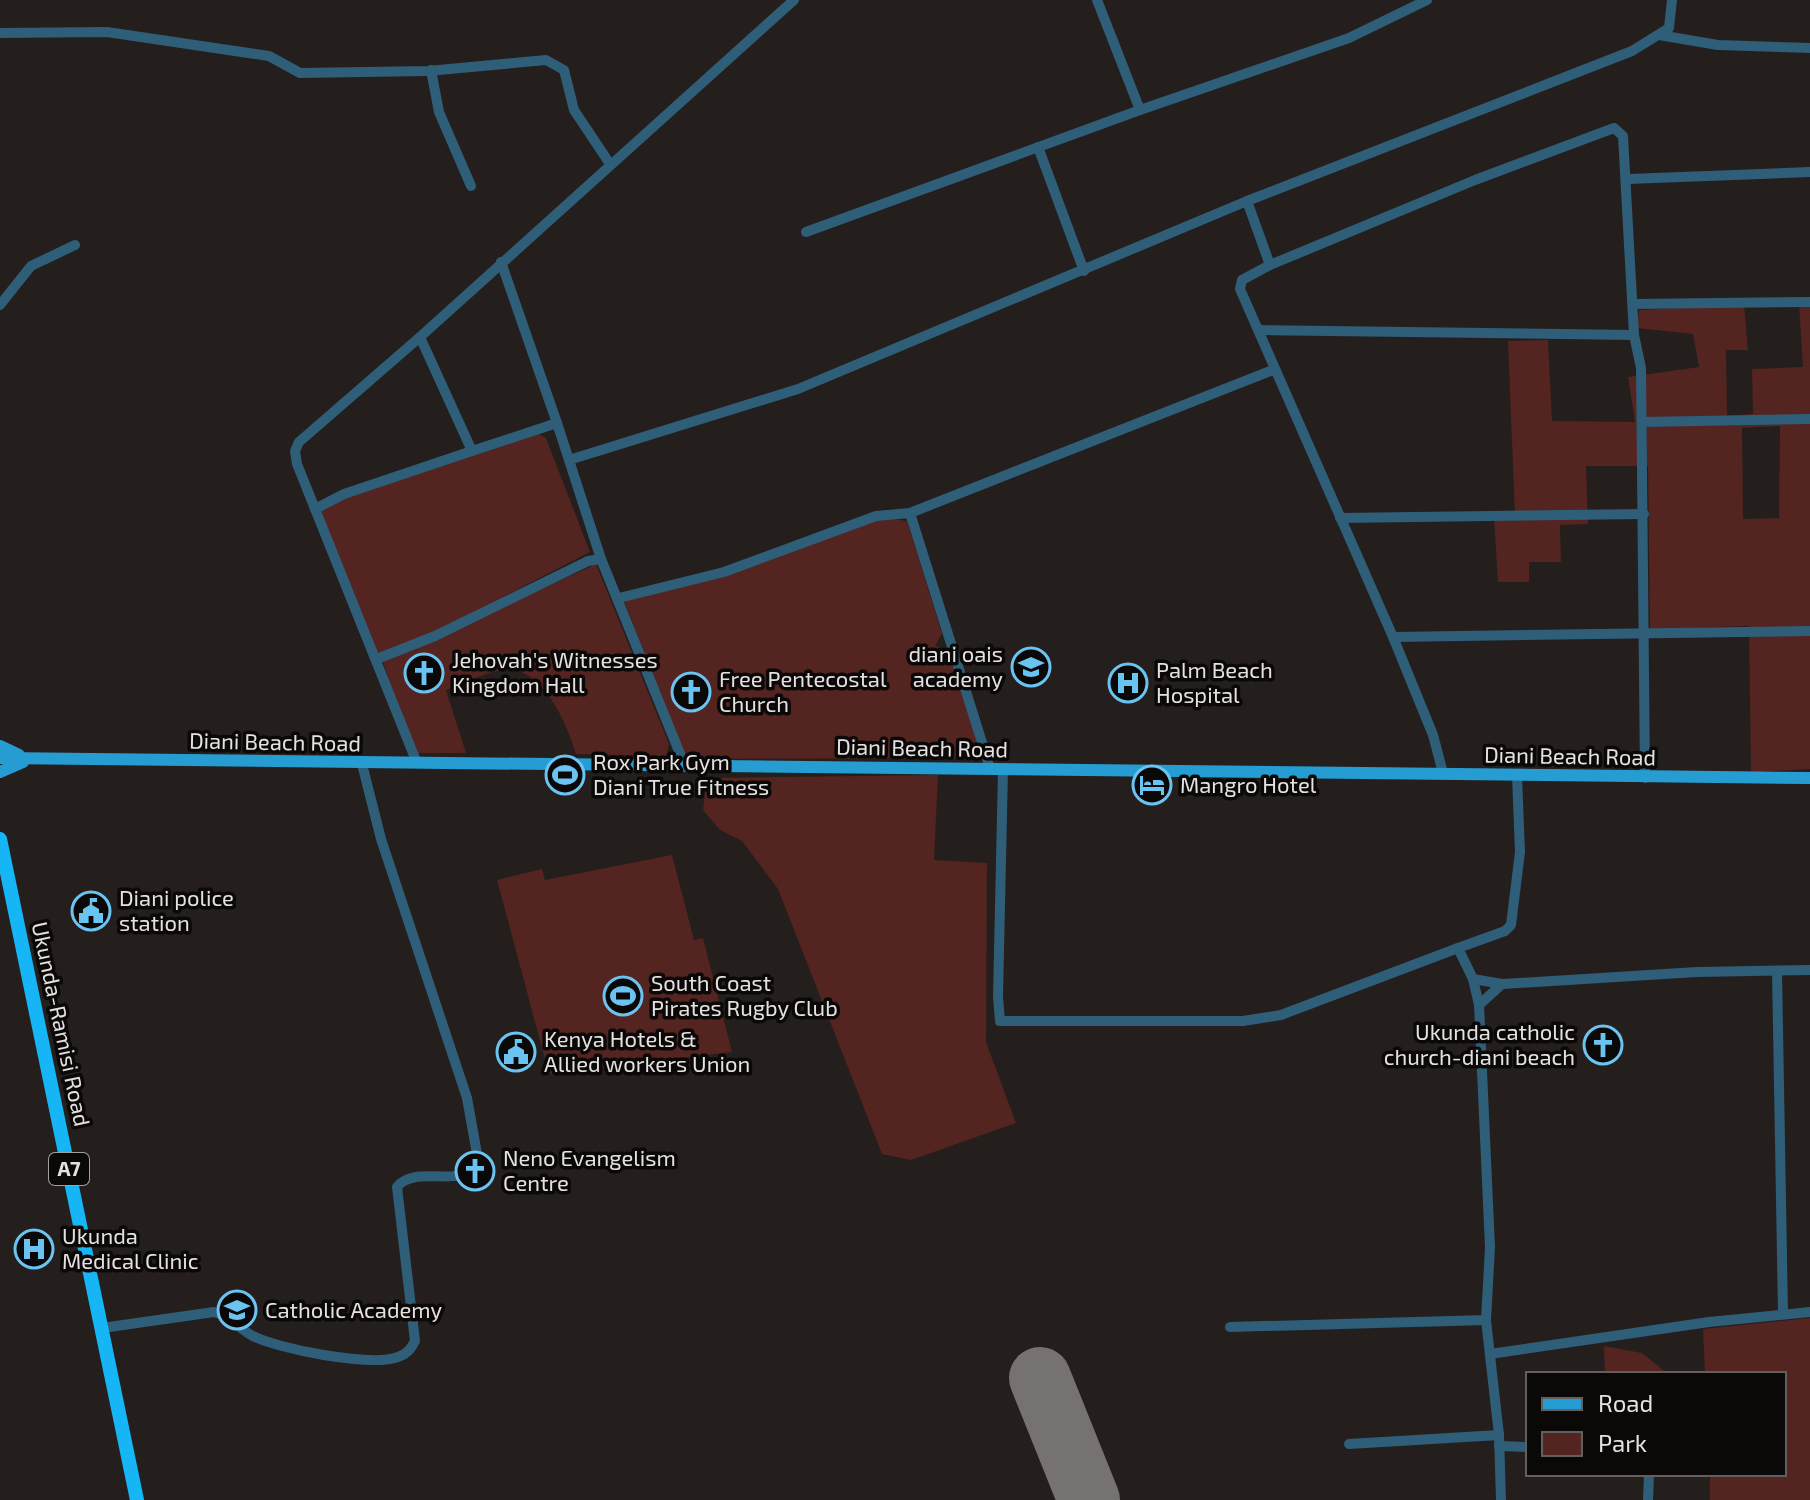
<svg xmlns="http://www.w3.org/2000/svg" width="1810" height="1500" viewBox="0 0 1810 1500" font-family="'Exo 2',sans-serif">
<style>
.green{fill:#532420;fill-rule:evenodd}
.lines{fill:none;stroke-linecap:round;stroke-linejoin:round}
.runway{stroke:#767270;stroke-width:62}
.minor{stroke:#2e5e78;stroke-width:10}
.major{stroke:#269dd2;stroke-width:12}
.highway{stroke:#16b5f6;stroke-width:14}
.labels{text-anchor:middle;stroke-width:7;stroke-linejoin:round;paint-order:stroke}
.shield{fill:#0b0808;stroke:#a4a09f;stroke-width:2}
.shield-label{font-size:20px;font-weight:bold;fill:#e5e1e0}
.poi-label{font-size:22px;fill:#e5e1e0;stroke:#0b0808;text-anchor:start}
.street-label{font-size:22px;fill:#e5e1e0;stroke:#0b0808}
</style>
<rect width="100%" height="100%" fill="#241e1d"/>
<g class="green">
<path d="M 1744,304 L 1748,350 L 1726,350 L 1727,416 L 1753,414 L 1752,369 L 1803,367 L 1799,304 L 1810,304 L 1810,769 L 1751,772 L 1749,626 L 1650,629 L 1648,466 L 1586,466 L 1588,524 L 1560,525 L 1561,562 L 1529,562 L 1529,582 L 1498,582 L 1494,518 L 1515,517 L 1508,341 L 1548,340 L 1552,421 L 1635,422 L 1628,377 L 1699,367 L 1693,334 L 1637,328 L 1639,310 ZM 1780,426 L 1779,518 L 1743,519 L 1742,428 Z"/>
<polygon points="539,434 546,438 590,552 433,633 378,654 320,511 346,498"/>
<polygon points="879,517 907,521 942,633 935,646 948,649 980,747 972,758 686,759 624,601"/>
<path d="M 596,564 L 669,744 L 666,756 L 576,754 C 567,725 546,673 511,670 C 492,668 464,684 446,690 L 466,753 L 413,753 L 383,662 Z"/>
<polygon points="938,775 934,860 987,863 986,1042 1016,1123 911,1160 882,1154 778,889 742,841 720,830 703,810 707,778"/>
<polygon points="672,855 694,940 703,938 732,1052 549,1074 497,880 542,869 545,880"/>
<polygon points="1810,1318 1810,1500 1710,1500 1710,1474 1784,1474 1784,1374 1705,1374 1703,1329"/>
<polygon points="1604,1346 1642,1353 1668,1374 1605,1374"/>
</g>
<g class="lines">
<polyline class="runway" points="1040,1378 1089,1500"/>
<g class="minor">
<polyline points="1097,0 1140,110"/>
<polyline points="0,33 107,32 269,56 300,73 428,71 546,60 564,70 574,110 610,164"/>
<polyline points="1659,35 1718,45 1810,48"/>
<polyline points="431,70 439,112 471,186"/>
<polyline points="1038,147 1084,271"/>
<polyline points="1628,179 1810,172"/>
<polyline points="1247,201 1270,265 1242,280 1240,289 1393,637 1433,735 1443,773"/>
<polyline points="806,232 1140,110 1349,38 1427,0"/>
<polyline points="501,262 557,423"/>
<polyline points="1270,265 1475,180 1614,128 1623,136 1634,335 1641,368 1645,778"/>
<polyline points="1633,304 1810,302"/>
<polyline points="0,305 31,266 75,245"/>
<polyline points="1259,330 1634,335"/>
<polyline points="420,337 472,451 557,423 601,559 685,766"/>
<polyline points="1642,422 1810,419"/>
<polyline points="569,460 798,389 1247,201 1632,51 1669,28 1672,0"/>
<polyline points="315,509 344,494 472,451"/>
<polyline points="910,513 1273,370"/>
<polyline points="1340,518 1644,514"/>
<polyline points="619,598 724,572 876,516 910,513 990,768"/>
<polyline points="1393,637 1810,631"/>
<polyline points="377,659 435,636 588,561 601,559"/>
<polyline points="417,763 297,464 295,451 299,442 420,337 794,0"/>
<polyline points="1003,769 998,997 1000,1021 1243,1021 1281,1015 1458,948 1473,979 1479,1005"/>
<polyline points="1458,948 1505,931 1511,925 1520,852 1517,776"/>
<polyline points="1777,971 1783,1314"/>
<polyline points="1473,979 1502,984"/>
<polyline points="1486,1320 1499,1435 1501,1500"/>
<polyline points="1230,1327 1486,1320 1490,1247 1479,1005 1502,984 1697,972 1810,970"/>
<path d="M 102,1328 L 214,1312 C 230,1316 237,1327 251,1335 C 277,1349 370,1367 398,1357 C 407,1354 411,1349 415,1341 L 397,1187 C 415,1164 461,1189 479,1165 L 467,1098 L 381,839 L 362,764"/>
<polyline points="1490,1354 1709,1322 1810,1312"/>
<polyline points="1349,1444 1499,1435"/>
<polyline points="1499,1446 1528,1447"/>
<polyline points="1648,1500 1649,1474"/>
</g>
<g class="major">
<polyline points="0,746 19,755"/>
<polyline points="0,758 1810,778"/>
<polyline points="0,772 23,762"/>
</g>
<polyline class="highway" points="0,839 137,1500"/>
</g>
<defs>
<symbol id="school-ring" viewBox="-11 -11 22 22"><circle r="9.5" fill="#0b0808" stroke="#6bc3f2" stroke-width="1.5"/><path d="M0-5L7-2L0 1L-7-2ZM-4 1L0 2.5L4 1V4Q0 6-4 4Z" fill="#6bc3f2"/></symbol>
<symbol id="church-ring" viewBox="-11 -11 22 22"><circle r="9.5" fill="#0b0808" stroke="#6bc3f2" stroke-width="1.5"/><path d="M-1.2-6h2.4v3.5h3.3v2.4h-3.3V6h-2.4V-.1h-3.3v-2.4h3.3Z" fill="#6bc3f2"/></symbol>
<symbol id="hospital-ring" viewBox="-11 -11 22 22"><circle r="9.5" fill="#0b0808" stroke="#6bc3f2" stroke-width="1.5"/><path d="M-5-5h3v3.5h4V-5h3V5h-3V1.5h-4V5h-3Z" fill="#6bc3f2"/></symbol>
<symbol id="stadium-ring" viewBox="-11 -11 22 22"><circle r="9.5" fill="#0b0808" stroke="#6bc3f2" stroke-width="1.5"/><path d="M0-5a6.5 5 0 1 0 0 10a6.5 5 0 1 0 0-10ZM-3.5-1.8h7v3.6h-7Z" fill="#6bc3f2"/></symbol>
<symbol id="hotel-ring" viewBox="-11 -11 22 22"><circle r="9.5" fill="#0b0808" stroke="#6bc3f2" stroke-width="1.5"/><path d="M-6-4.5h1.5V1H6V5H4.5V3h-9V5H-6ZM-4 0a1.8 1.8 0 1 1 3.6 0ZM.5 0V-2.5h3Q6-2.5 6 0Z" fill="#6bc3f2"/></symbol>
<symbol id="civic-ring" viewBox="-11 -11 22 22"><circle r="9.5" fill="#0b0808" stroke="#6bc3f2" stroke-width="1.5"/><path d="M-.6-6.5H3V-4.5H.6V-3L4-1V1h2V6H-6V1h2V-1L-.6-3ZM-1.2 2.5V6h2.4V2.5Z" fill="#6bc3f2"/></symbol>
</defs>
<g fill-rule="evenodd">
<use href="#school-ring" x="1009" y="645" width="44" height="44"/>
<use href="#church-ring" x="402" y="651" width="44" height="44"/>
<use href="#hospital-ring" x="1106" y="661" width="44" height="44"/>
<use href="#church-ring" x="669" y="670" width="44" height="44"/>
<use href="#stadium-ring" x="543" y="753" width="44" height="44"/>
<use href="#hotel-ring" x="1130" y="763" width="44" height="44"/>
<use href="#civic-ring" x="69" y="889" width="44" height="44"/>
<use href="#stadium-ring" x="601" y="974" width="44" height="44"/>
<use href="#church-ring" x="1581" y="1023" width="44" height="44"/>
<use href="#civic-ring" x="494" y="1030" width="44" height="44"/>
<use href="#church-ring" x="453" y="1149" width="44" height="44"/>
<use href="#hospital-ring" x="12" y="1227" width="44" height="44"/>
<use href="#school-ring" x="215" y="1288" width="44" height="44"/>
</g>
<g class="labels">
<rect class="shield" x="49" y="1153" width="40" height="32" rx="6"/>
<g class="shield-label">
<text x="69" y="1176">A7</text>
</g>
<g class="poi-label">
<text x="1003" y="662" text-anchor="end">diani oais<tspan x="1003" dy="25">academy</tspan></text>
<text x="452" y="668">Jehovah's Witnesses<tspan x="452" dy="25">Kingdom Hall</tspan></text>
<text x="1156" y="678">Palm Beach<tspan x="1156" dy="25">Hospital</tspan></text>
<text x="719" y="687">Free Pentecostal<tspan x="719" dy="25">Church</tspan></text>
<text x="593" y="770">Rox Park Gym<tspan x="593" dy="25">Diani True Fitness</tspan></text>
<text x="1180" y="793">Mangro Hotel</text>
<text x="119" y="906">Diani police<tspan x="119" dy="25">station</tspan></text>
<text x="651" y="991">South Coast<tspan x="651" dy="25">Pirates Rugby Club</tspan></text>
<text x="1575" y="1040" text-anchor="end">Ukunda catholic<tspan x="1575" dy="25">church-diani beach</tspan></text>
<text x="544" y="1047">Kenya Hotels &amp;<tspan x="544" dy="25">Allied workers Union</tspan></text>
<text x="503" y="1166">Neno Evangelism<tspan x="503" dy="25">Centre</tspan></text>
<text x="62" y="1244">Ukunda<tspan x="62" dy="25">Medical Clinic</tspan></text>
<text x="265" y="1318">Catholic Academy</text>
</g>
<g class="street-label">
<text transform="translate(275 742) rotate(1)" y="8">Diani Beach Road</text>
<text transform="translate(922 748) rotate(1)" y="8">Diani Beach Road</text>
<text transform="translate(1570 756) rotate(1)" y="8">Diani Beach Road</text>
<text transform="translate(61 1024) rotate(78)" y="8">Ukunda-Ramisi Road</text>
</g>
</g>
<rect x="1526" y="1372" width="260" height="104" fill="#0b0808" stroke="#625f5e" stroke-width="2"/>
<rect x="1542" y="1398" width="40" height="12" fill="#269dd2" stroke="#625f5e" stroke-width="2"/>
<text x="1598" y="1412" font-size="24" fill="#e5e1e0">Road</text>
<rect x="1542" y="1432" width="40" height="24" fill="#532420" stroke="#625f5e" stroke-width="2"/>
<text x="1598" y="1452" font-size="24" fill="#e5e1e0">Park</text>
</svg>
